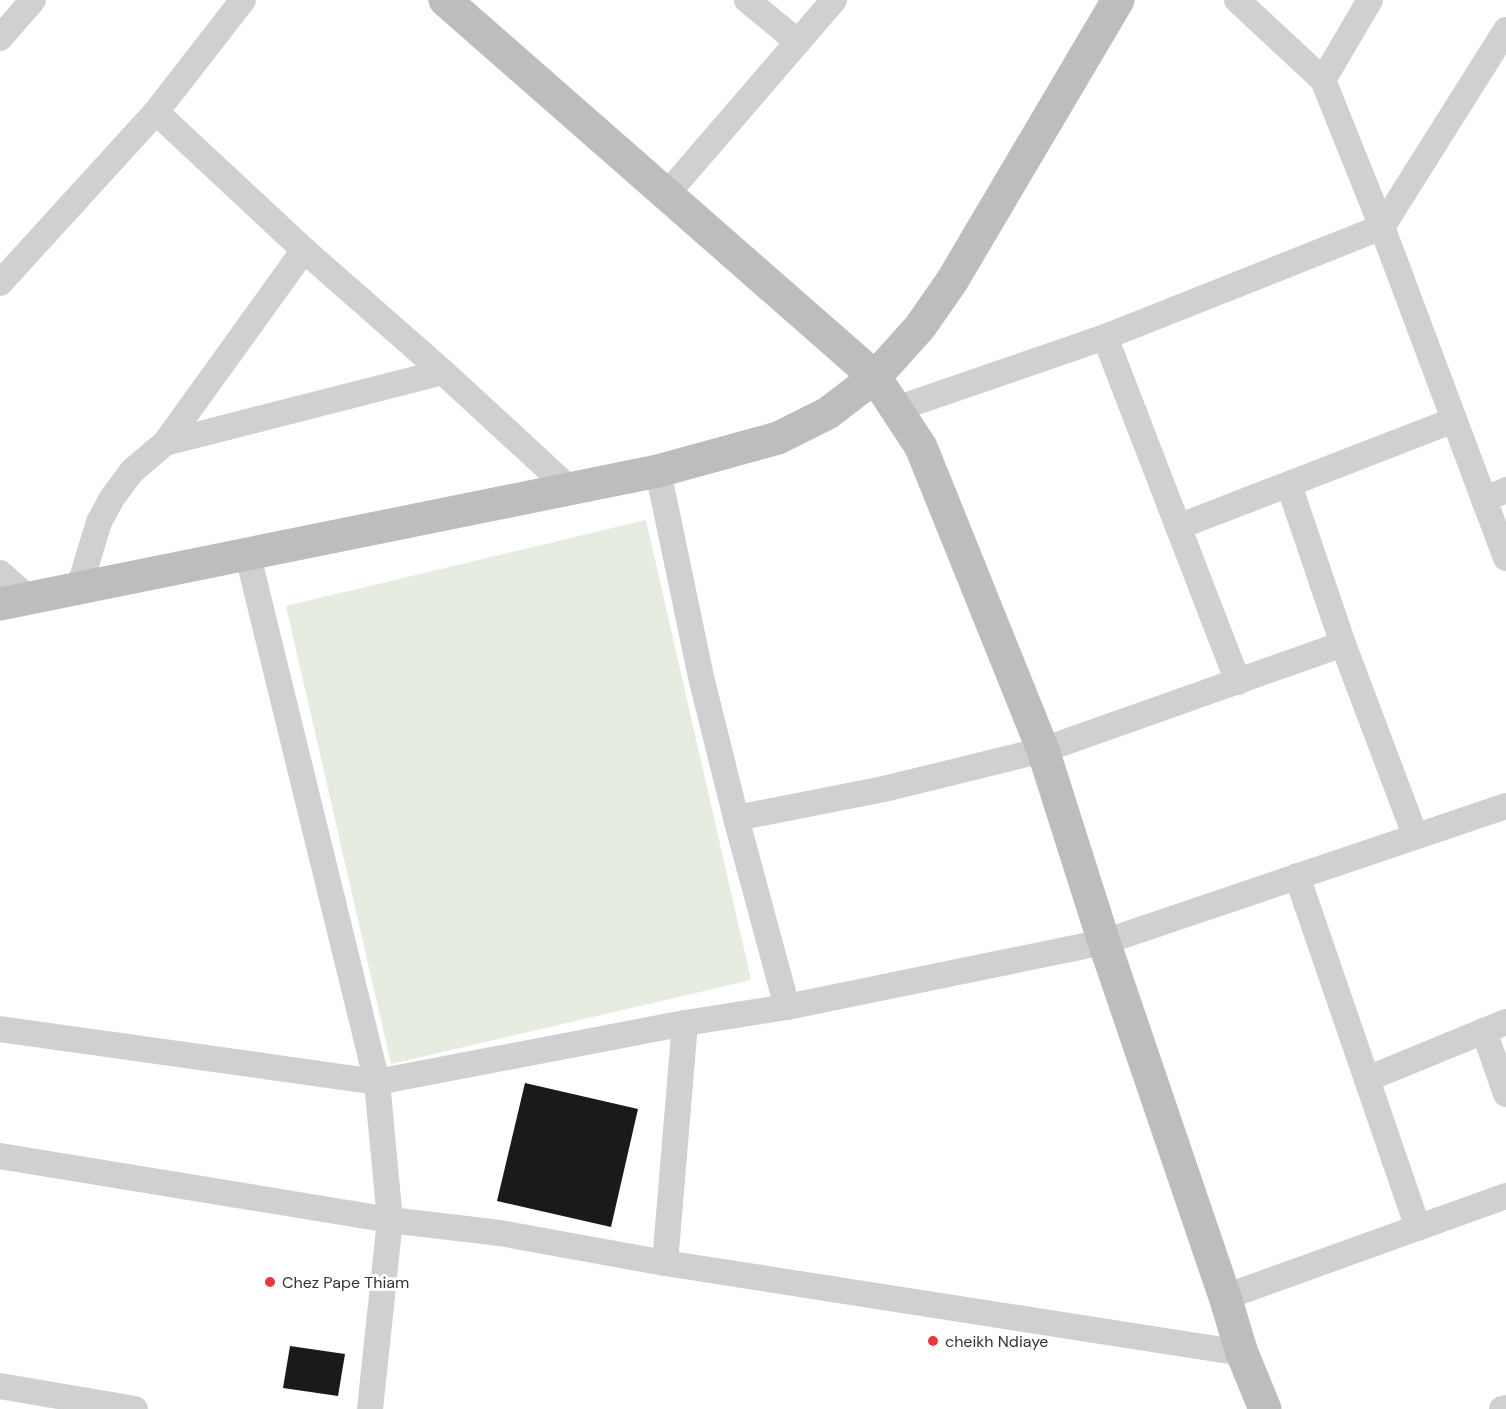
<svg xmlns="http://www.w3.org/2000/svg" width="1506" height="1409" viewBox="0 0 1506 1409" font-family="'DM Sans',sans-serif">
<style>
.green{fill:#e6ecdf}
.building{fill:#1a1a1a}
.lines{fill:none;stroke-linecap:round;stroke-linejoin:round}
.street{stroke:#d0d0d0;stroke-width:26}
.secondary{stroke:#bdbdbd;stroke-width:33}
.poi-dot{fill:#e63946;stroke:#fff;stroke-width:2}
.labels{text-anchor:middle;stroke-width:6;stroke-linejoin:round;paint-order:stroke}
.poi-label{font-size:16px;fill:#333;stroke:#fff;text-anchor:start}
</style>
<rect width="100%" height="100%" fill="#fff"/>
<polygon class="green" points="646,520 751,980 391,1064 286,606"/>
<g class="building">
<polygon points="525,1083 638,1109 611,1227 497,1201"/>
<polygon points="290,1346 345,1354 338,1396 283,1388"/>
</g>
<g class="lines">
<g class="street">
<polyline points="747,0 798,42"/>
<polyline points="1237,0 1323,80 1382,227 1506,558"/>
<polyline points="0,38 33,0"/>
<polyline points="1323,80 1370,0"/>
<polyline points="156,112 304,250 443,372 570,489"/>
<polyline points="666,195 834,0"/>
<polyline points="0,283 156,112 243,0"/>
<polyline points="1105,337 1238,682"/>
<polyline points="896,409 1105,337 1382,227 1506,30"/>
<polyline points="165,443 443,372"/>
<polyline points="658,471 701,677 736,818 787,1007"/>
<polyline points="1484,500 1506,490"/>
<polyline points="1178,527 1454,420"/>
<polyline points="248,556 377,1082 390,1220 370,1409"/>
<polyline points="0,573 28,598"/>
<polyline points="79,588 99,522 112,498 132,471 165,443 304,250"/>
<polyline points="1343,644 1415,835"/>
<polyline points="736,818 884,789 1043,750 1343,644 1289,485"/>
<polyline points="1297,876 1418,1228"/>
<polyline points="0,1029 377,1082 685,1023 787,1007 1104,942 1506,806"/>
<polyline points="1484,1031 1506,1094"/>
<polyline points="1367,1079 1506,1022"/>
<polyline points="0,1156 390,1220 500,1233 665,1263 1242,1353"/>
<polyline points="665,1263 685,1023"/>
<polyline points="1225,1297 1506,1196"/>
<polyline points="0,1386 135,1409"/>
<polyline points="1502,1409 1506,1408"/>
</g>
<g class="secondary">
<polyline points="445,0 875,377 921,447 1043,750 1104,942 1225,1297 1242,1353 1265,1409"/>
<polyline points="0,604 658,471 778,438 828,413 875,377 920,327 952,281 1118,0"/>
</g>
</g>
<g class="poi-dot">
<circle cx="270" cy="1282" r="6"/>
<circle cx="933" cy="1341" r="6"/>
</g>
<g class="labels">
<g class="poi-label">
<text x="282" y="1288">Chez Pape Thiam</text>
<text x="945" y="1347">cheikh Ndiaye</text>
</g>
</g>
</svg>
